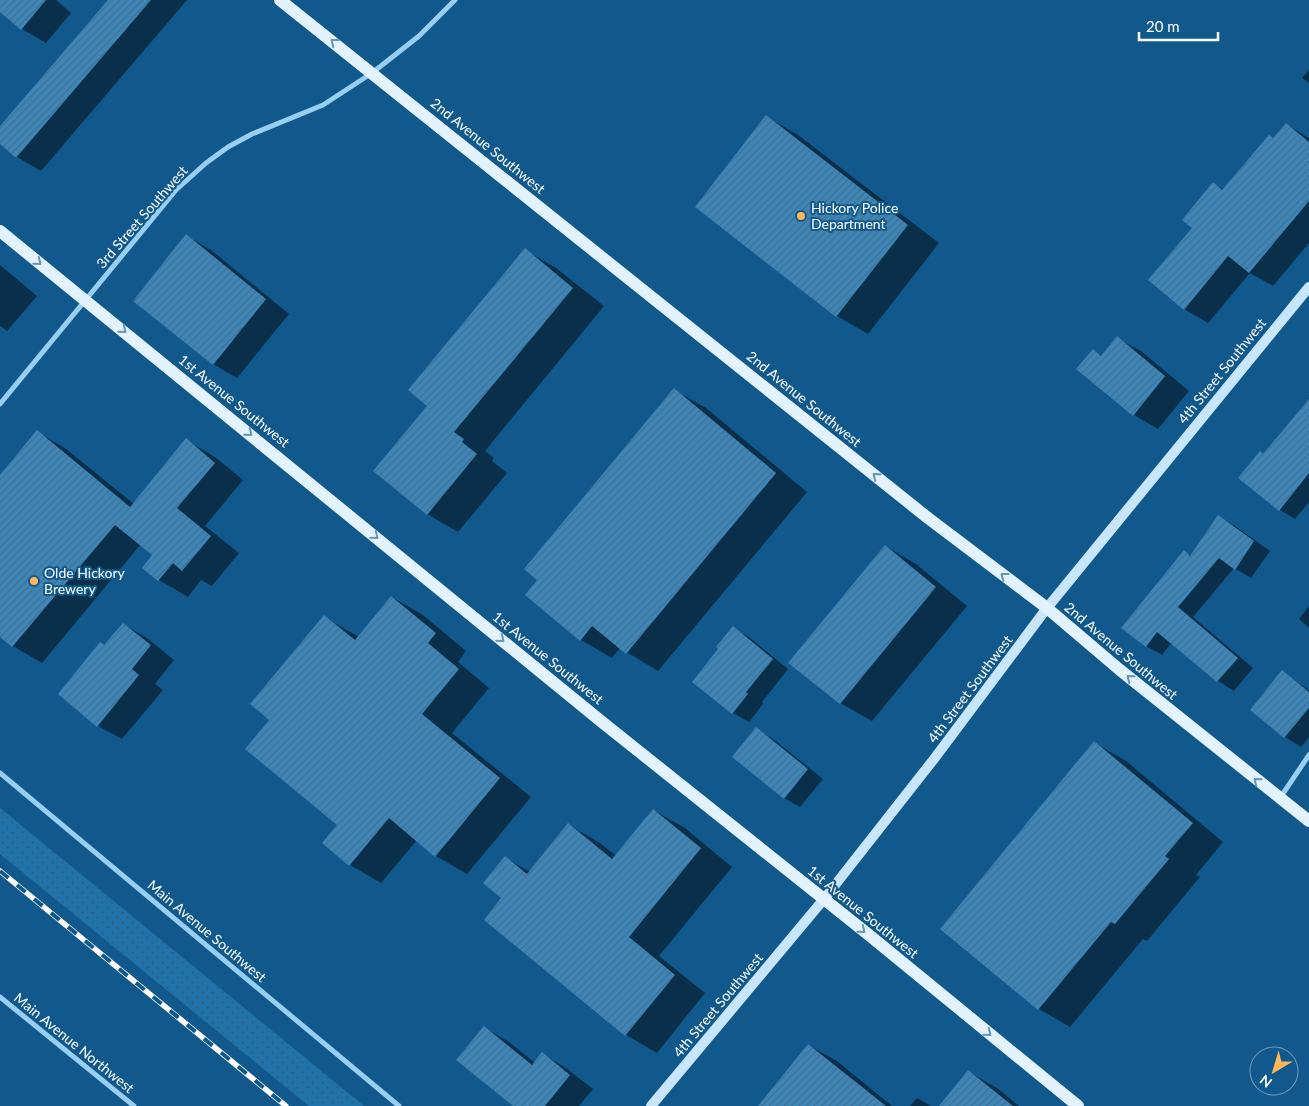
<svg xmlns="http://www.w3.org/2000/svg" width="1309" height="1106" viewBox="0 0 1309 1106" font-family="Lato,sans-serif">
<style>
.green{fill:url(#green-dots)}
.shadow{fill:#0007}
.building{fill:url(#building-hatch)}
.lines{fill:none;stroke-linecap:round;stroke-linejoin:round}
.street{stroke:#98cef2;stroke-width:5}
.secondary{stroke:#c7e6fc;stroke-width:10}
.primary{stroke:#e3f2ff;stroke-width:12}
.rail-casing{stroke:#fff;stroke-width:5.5}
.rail{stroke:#11598c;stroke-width:4;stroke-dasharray:11;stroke-linecap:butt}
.oneway{stroke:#6596ba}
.poi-dot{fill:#ffb759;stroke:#11598c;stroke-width:2}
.labels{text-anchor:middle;stroke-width:4;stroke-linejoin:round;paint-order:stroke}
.street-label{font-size:14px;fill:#fff;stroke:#11598c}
.poi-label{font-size:14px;fill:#fff;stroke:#11598c;text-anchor:start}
</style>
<defs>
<pattern id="green-dots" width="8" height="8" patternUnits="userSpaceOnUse" patternTransform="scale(1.25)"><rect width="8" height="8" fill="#1f73aa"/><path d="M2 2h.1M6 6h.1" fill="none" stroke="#3a5c72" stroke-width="1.8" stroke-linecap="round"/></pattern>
<pattern id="building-hatch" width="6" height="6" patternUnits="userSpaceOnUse" patternTransform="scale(1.25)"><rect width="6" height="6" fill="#3e86b8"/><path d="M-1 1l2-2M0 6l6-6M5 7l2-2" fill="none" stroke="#446f8d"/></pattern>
</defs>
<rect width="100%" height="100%" fill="#11598c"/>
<polygon class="green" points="0,808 364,1106 309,1106 0,854"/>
<g class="shadow">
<polygon points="0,0 56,0 71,13 46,43 22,29 0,10"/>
<polygon points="109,0 187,0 41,171 17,157 0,142 0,128"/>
<polygon points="1309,70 1309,83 1302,78"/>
<polygon points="767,117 798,135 939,243 868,334 837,316 696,207"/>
<polygon points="1286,124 1309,138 1309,243 1273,286 1250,273 1208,323 1184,309 1194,228 1213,184 1224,190"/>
<polygon points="187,236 211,250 289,314 237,378 213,364"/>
<polygon points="525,250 556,268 604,306 485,451 494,458 492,461 507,473 458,532 427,514 429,406"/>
<polygon points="0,265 37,296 7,331 0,326"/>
<polygon points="1117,338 1141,351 1189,391 1158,429 1134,415 1078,369 1093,350 1102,356"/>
<polygon points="674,390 706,408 807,492 658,671 620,648 612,658 581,640 527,595"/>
<polygon points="1309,401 1309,502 1295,519 1280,510"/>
<polygon points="38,432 66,449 134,504 186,440 215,457 243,480 205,526 239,553 212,586 201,580 188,597 159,580 143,567 154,555 141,544 42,663 13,646 0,636 0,477"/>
<polygon points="1219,517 1235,526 1270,551 1251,578 1234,568 1193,617 1253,668 1234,691 1218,681 1171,643 1162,655 1146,646 1184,552 1191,556"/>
<polygon points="885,546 916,564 967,606 872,721 840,703"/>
<polygon points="392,597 423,615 466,651 458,662 489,688 452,733 531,797 467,874 436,856 417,840 381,883 350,865 339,824 271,719 324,617 359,637"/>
<polygon points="1309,606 1309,628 1299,619"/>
<polygon points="123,624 147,638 174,660 155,684 163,690 122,739 98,726 60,694 105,646"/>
<polygon points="733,628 749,637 788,669 762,702 763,704 749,722 733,713 720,649"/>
<polygon points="1282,672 1309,690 1309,737 1301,747 1285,737 1251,709"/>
<polygon points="756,729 772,738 823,779 800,807 784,798"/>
<polygon points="1095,743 1126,761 1223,842 1196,875 1200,877 1147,941 1143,939 1070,1027 1039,1009"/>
<polygon points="653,810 685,828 732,867 659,956 705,993 657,1053 626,1035 503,898 506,858 530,872 569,825 600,843 616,856"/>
<polygon points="485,1028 509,1042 535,1063 543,1054 566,1068 593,1089 579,1106 515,1106"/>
<polygon points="808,1045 837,1061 892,1106 760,1106"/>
<polygon points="969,1072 997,1088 1019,1106 941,1106"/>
<polygon points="917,1098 931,1106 910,1106"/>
</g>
<g class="building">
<polygon points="0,0 46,0 21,30 0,12"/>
<polygon points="108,0 151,0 16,158 0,144 0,126"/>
<polygon points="766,115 908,225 836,317 695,207"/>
<polygon points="1286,123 1309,142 1309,201 1249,273 1228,256 1184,310 1148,280 1192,228 1182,220 1213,182 1222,190 1269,135 1273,138"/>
<polygon points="186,234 266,299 213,365 133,301"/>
<polygon points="525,248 573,288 454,432 464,439 462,442 477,454 427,515 373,471 427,406 408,390"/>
<polygon points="1117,336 1165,376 1133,416 1076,369 1093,349 1101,356"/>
<polygon points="674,388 776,473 626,654 592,626 580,641 525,595 537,580 524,569"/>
<polygon points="1309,399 1309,473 1279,511 1238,478 1260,451 1263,454"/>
<polygon points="37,430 130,507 186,438 215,463 177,508 211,536 182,571 173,563 158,581 142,568 152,555 115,525 12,647 0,637 0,475"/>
<polygon points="1218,515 1254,541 1235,570 1219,558 1178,607 1238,658 1217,682 1157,632 1146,647 1121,628 1184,550 1190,556"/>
<polygon points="885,545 936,587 840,704 788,663"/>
<polygon points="391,596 436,633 428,643 459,669 422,714 500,778 435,857 389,818 349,866 322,843 337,825 245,749 269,720 250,704 324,615 355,640"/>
<polygon points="123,623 151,645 132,669 139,675 97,727 58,694 100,642 104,645"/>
<polygon points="733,626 773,659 746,692 748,694 732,714 692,682 718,649 716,647"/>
<polygon points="1282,670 1309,692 1309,708 1284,738 1250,710"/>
<polygon points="756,727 808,769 784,799 732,757"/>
<polygon points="1094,741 1193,823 1165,856 1169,859 1115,924 1111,922 1038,1010 940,929"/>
<polygon points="653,809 701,848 629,937 675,975 625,1036 484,920 501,898 483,883 505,856 527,874 568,823 612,859"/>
<polygon points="484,1026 532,1065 542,1052 570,1075 545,1106 513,1106 456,1060"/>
<polygon points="808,1044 886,1106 758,1106"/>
<polygon points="968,1070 1013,1106 939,1106"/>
</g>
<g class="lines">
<g class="street">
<polyline points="0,404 176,190 206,163 228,147 252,134 323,105 372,73 419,36 455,0"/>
<polyline points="0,773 399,1106"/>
<polyline points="1280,798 1309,755"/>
<polyline points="0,997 134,1106"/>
</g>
<polyline class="secondary" points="651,1106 824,899 934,759 1047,608 1309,287"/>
<g class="primary">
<polyline points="280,0 928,518 1047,608 1120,670 1309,821"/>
<polyline points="0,231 602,722 869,935 1078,1106"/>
</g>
<defs>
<polyline id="rail" points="0,871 286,1106"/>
</defs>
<use href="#rail" class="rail-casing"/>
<use href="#rail" class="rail"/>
</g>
<defs><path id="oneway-chevron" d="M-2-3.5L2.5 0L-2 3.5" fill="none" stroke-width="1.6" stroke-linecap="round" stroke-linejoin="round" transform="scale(1.25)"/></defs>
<g class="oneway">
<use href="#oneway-chevron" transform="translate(334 42) rotate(-142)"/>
<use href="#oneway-chevron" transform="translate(38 262) rotate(39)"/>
<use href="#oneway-chevron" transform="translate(123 330) rotate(39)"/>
<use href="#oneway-chevron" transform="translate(249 433) rotate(39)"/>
<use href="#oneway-chevron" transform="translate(876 476) rotate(-141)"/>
<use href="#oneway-chevron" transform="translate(375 536) rotate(39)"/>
<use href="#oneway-chevron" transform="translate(1004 576) rotate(-143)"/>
<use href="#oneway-chevron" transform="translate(501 639) rotate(39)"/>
<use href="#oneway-chevron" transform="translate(1130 678) rotate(-141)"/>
<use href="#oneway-chevron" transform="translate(1257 781) rotate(-141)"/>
<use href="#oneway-chevron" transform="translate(862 930) rotate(39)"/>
<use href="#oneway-chevron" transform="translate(988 1033) rotate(39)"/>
</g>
<g class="poi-dot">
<circle cx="801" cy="216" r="5"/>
<circle cx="34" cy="581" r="5"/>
</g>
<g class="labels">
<g class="street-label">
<text transform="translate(488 146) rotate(39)" y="5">2nd Avenue Southwest</text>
<text transform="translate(142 217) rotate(-49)" y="5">3rd Street Southwest</text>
<text transform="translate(1222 371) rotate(-51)" y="5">4th Street Southwest</text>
<text transform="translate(804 399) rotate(39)" y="5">2nd Avenue Southwest</text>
<text transform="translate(234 401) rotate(39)" y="5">1st Avenue Southwest</text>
<text transform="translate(1121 651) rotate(40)" y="5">2nd Avenue Southwest</text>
<text transform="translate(548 658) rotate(39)" y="5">1st Avenue Southwest</text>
<text transform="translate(970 689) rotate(-53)" y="5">4th Street Southwest</text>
<text transform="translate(863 912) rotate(39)" y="5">1st Avenue Southwest</text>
<text transform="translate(207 931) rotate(40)" y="5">Main Avenue Southwest</text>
<text transform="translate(718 1005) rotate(-50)" y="5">4th Street Southwest</text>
<text transform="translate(74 1043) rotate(39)" y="5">Main Avenue Northwest</text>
</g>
<g class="poi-label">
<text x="811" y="213">Hickory Police<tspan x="811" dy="16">Department</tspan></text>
<text x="44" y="578">Olde Hickory<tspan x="44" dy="16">Brewery</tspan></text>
</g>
</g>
<g transform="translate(1274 1071) rotate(218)"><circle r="24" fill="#11598c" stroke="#709bba"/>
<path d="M0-4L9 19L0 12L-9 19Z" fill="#ffb759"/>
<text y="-8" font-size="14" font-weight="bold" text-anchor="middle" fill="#ffffff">N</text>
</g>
<path d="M1139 32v8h79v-8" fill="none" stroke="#ffffff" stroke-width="2.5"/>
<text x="1146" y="32" font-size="15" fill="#ffffff" stroke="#11598c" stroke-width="4" paint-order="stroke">20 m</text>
</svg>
